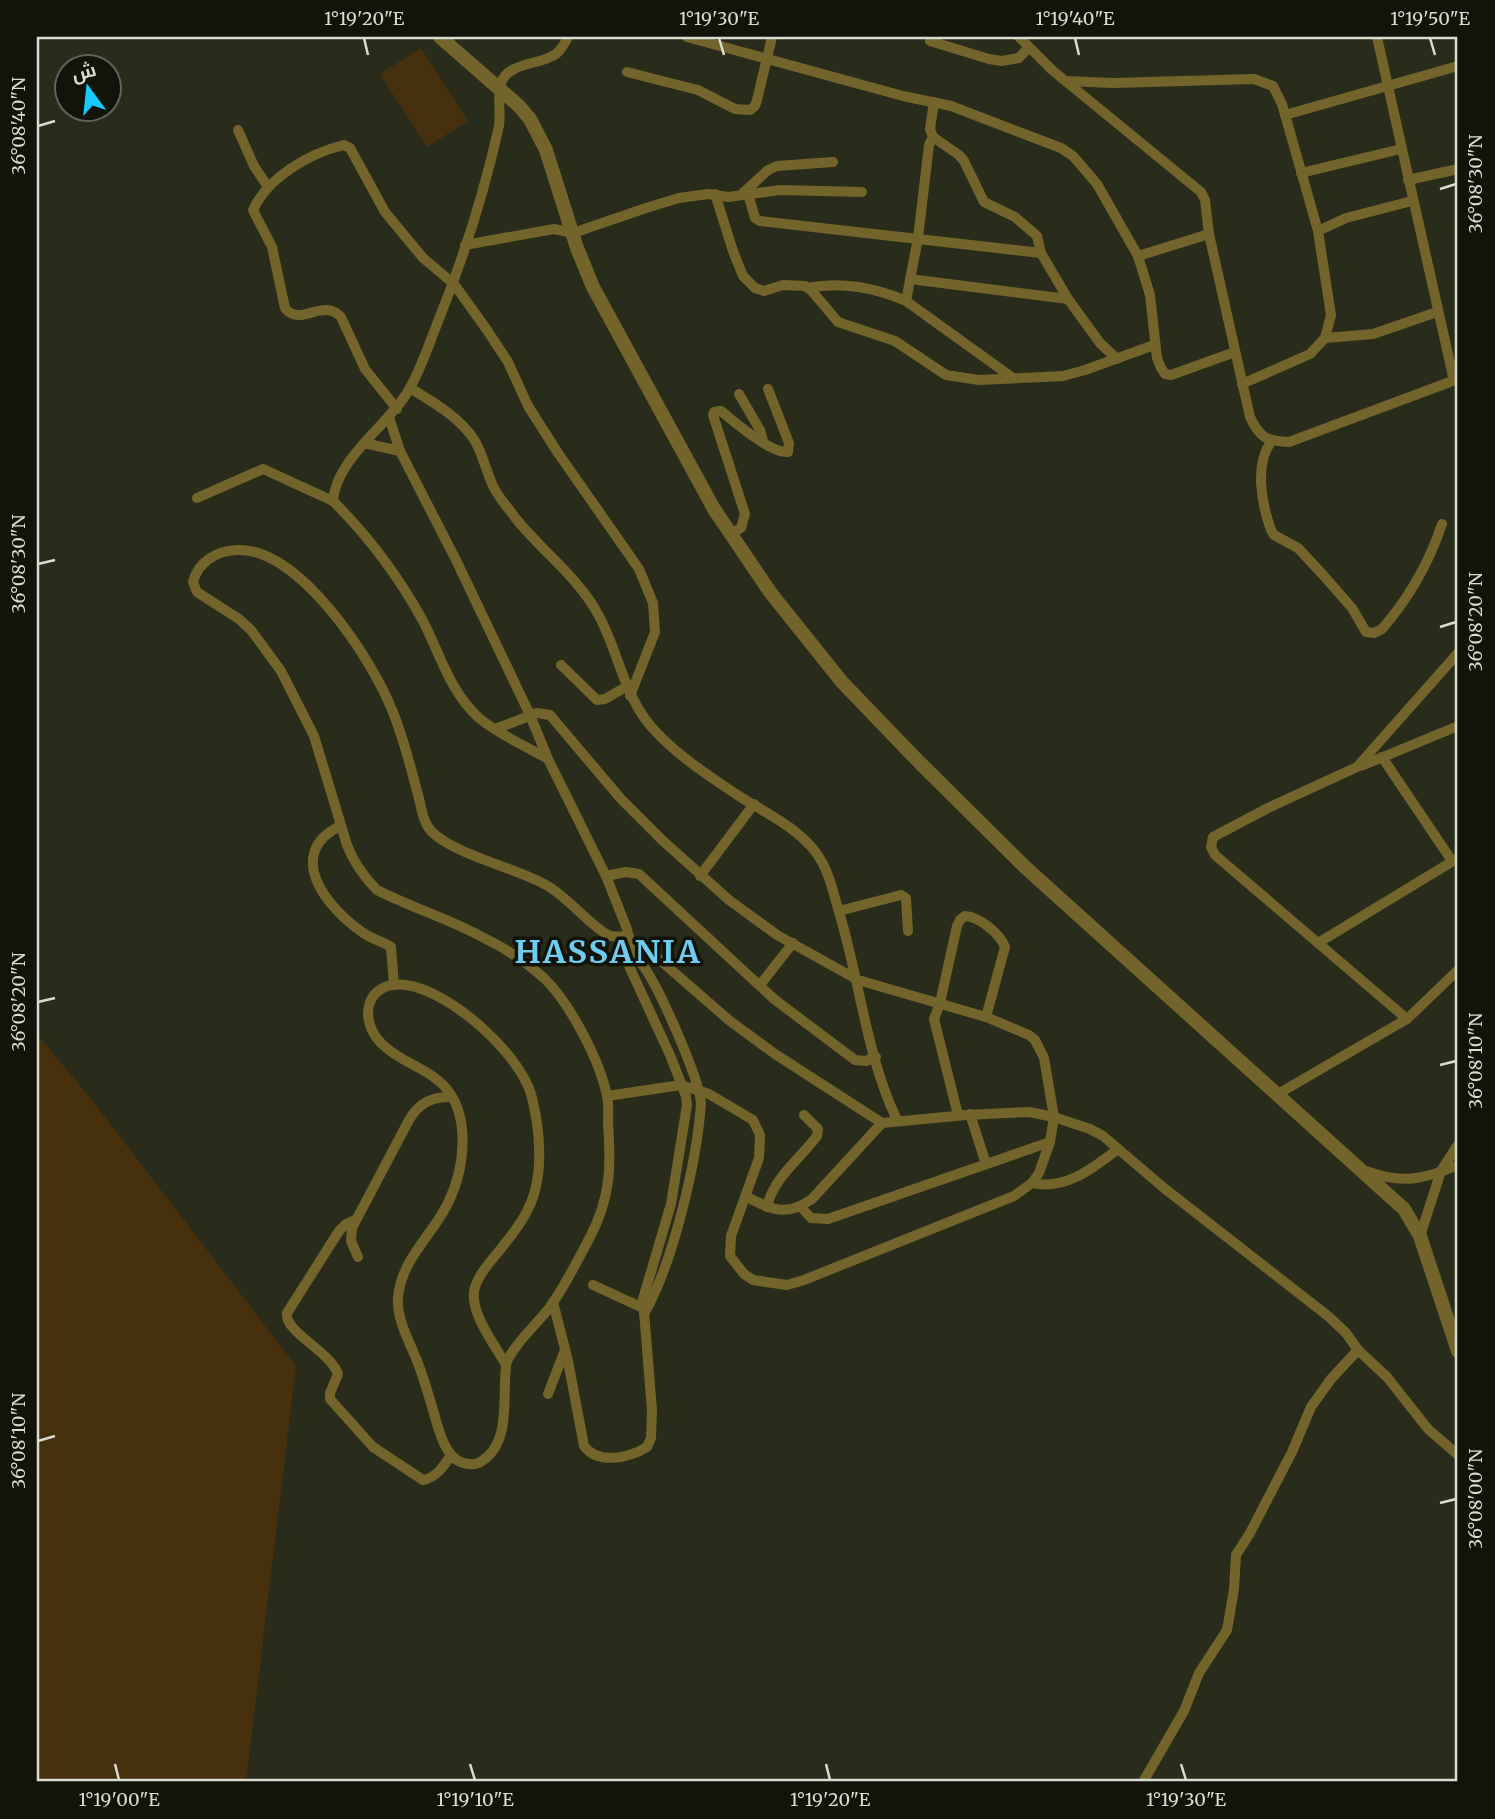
<svg xmlns="http://www.w3.org/2000/svg" width="1495" height="1819" viewBox="0 0 1495 1819" font-family="Merriweather,Cairo,serif">
<style>
.green{fill:#47300e}
.lines{fill:none;stroke-linecap:round;stroke-linejoin:round}
.minor{stroke:#72642a;stroke-width:10}
.tertiary{stroke:#72642a;stroke-width:14}
.ticks{fill:none;stroke:#d9dcd0;stroke-width:2.5}
.labels{text-anchor:middle;stroke-width:7;stroke-linejoin:round;paint-order:stroke}
.district-label{font-size:32px;font-weight:bold;letter-spacing:2px;fill:#70ccef;stroke:#12140b}
.neatline{fill:none;stroke:#d9dcd0;stroke-width:2.5}
.ticks-label{font-size:18px;text-anchor:middle;fill:#d9dcd0}
</style>
<rect width="100%" height="100%" fill="#292c1a"/>
<g class="green">
<polygon points="421,48 468,121 427,147 380,74"/>
<polygon points="37,1034 95,1104 296,1366 246,1782 37,1782"/>
</g>
<g class="lines">
<g class="minor">
<polyline points="687,37 903,96 951,106 1061,148 1073,156 1097,184 1138,256 1150,295 1157,358 1161,368 1165,374 1171,375 1235,352"/>
<path d="M 1019,37 L 1052,70 L 1201,192 L 1205,200 L 1209,234 L 1250,417 C 1260,438 1266,441 1289,442 L 1458,379"/>
<polyline points="1377,37 1454,381"/>
<polyline points="930,41 989,59 1002,61 1019,58 1028,48"/>
<polyline points="627,72 698,90 735,109 750,110 755,106 757,100 772,37"/>
<polyline points="1066,81 1113,83 1254,79 1273,86 1282,104 1318,231 1331,315 1325,338"/>
<polyline points="934,102 930,129 933,137 959,155 964,161 984,202 1015,217 1037,236 1041,253 1068,299 1100,343 1117,359"/>
<polyline points="1285,115 1458,66"/>
<polyline points="238,130 254,166 268,187"/>
<polyline points="1301,173 1401,149"/>
<polyline points="1408,180 1458,169"/>
<polyline points="743,193 768,170 777,166 833,162"/>
<polyline points="715,194 733,251 743,276 755,288 764,291 783,285 805,286 811,290 838,322 895,341 946,375 979,380 1063,376 1085,370 1154,345"/>
<polyline points="748,194 755,218 760,221 1041,253"/>
<polyline points="1318,231 1346,218 1412,201"/>
<polyline points="465,245 554,229 573,233 646,208 679,198 708,194 728,197 780,190 862,192"/>
<polyline points="1138,256 1209,234"/>
<polyline points="910,279 1068,299"/>
<path d="M 808,288 C 840,281 877,288 906,301 L 1013,378"/>
<polyline points="906,301 918,238 929,145 933,137"/>
<polyline points="1242,384 1310,354 1325,338 1373,334 1437,312"/>
<path d="M 410,388 C 433,402 461,418 475,441 C 483,455 486,471 493,486 C 498,497 509,509 517,520 C 544,553 579,578 599,616 C 620,655 624,700 657,733 C 680,757 709,776 736,794 C 766,814 805,830 822,862 C 831,878 834,896 839,912 C 860,981 866,1055 897,1120"/>
<polyline points="739,394 760,430 763,441"/>
<path d="M 397,409 L 365,369 L 341,317 C 323,297 300,328 285,308 L 272,247 L 253,210 C 268,177 310,153 344,145 L 350,148 L 385,212 L 423,258 L 454,284 L 487,330 L 508,362 L 528,406 L 558,453 L 639,569 L 653,603 L 655,632 L 630,696"/>
<path d="M 1271,442 C 1254,465 1262,505 1271,530 L 1274,535 L 1298,548 L 1324,576 L 1352,608 L 1366,632 L 1374,633 L 1382,629 C 1409,598 1429,563 1442,524"/>
<polyline points="364,443 400,451 389,417"/>
<path d="M 400,451 L 456,560 L 530,715 L 548,759 L 606,876 L 627,929 L 631,956 L 629,966 L 670,1055 L 686,1096 L 687,1105 L 671,1204 L 643,1299 L 652,1410 L 651,1438 L 647,1447 C 629,1458 598,1465 584,1446 L 568,1361 L 553,1302"/>
<polyline points="197,498 263,469 333,501"/>
<path d="M 729,535 L 741,528 L 745,514 L 713,415 L 714,412 L 721,411 C 735,422 771,454 788,452 L 789,443 L 768,389"/>
<polyline points="561,665 597,700 605,699 626,687"/>
<polyline points="495,729 537,713 550,715 621,799 662,840 729,900 777,935 858,980 986,1017 1029,1035 1035,1040 1044,1058 1054,1117 1050,1142 1039,1173 1032,1183 1014,1196 804,1280 787,1285 753,1280 744,1274 730,1256 731,1236 759,1158 760,1135 753,1120 709,1094 681,1085 607,1096"/>
<polyline points="1382,757 1452,861"/>
<path d="M 548,759 C 526,746 499,735 479,718 C 450,692 440,654 423,621 C 399,577 368,536 333,501 C 336,459 386,427 407,393 C 420,372 428,347 437,324 C 463,260 484,193 499,126 C 501,112 497,96 501,83 C 508,62 541,65 556,54 C 562,49 565,43 568,37"/>
<polyline points="1361,766 1458,726"/>
<path d="M 340,826 C 284,854 326,907 362,932 C 371,939 382,941 391,947 L 394,985"/>
<polyline points="606,876 626,872 639,874 774,999 855,1060 866,1061 876,1057"/>
<polyline points="700,876 754,804"/>
<polyline points="839,911 901,895 906,898 908,931"/>
<polyline points="1318,943 1458,858"/>
<polyline points="630,945 654,955 730,1021 775,1054 882,1123"/>
<path d="M 631,956 C 633,957 639,961 640,962 C 657,981 699,1078 701,1103 C 697,1161 673,1264 644,1314"/>
<polyline points="760,985 793,943"/>
<polyline points="1407,1019 1215,855 1211,847 1213,837 1268,808 1357,767 1458,653"/>
<polyline points="1276,1095 1407,1019 1458,970"/>
<polyline points="970,1114 986,1164"/>
<path d="M 958,1115 L 934,1019 L 940,1003 L 957,926 L 960,920 L 965,916 C 980,917 1000,934 1005,947 L 986,1017"/>
<path d="M 1366,1171 C 1401,1184 1423,1180 1458,1165"/>
<path d="M 1032,1183 C 1065,1191 1093,1168 1118,1149"/>
<path d="M 747,1197 C 772,1210 787,1217 812,1199 L 882,1123 L 966,1115 L 1029,1112 L 1054,1117 L 1090,1129 L 1103,1136 L 1164,1188 L 1328,1316 L 1346,1333 L 1358,1350 L 1387,1377 L 1428,1429 L 1458,1455"/>
<path d="M 767,1207 C 773,1178 800,1159 817,1136 L 818,1129 L 804,1115"/>
<polyline points="801,1207 811,1218 828,1219 1050,1142"/>
<path d="M 355,1220 L 346,1224 L 339,1231 L 287,1313 C 284,1332 330,1351 338,1374 L 330,1393 L 330,1399 L 373,1447 L 423,1480 C 436,1478 444,1466 451,1455"/>
<polyline points="1420,1236 1441,1171 1457,1146"/>
<path d="M 358,1257 L 351,1241 L 352,1228 L 409,1120 C 419,1103 431,1097 450,1097"/>
<polyline points="593,1285 643,1308"/>
<path d="M 506,1365 C 495,1345 471,1315 474,1291 C 477,1275 493,1259 503,1246 C 512,1235 522,1222 528,1209 C 545,1176 540,1128 531,1094 C 518,1052 450,991 406,985 C 366,980 357,1019 382,1044 C 398,1060 418,1065 435,1078 C 473,1105 466,1166 448,1203 C 432,1236 402,1258 398,1297 C 396,1320 411,1344 419,1366 C 425,1382 430,1400 435,1417 C 440,1434 447,1464 470,1464 C 477,1465 481,1462 486,1458 C 507,1441 504,1407 505,1382 C 505,1380 506,1366 506,1364 C 513,1345 537,1324 550,1307 C 565,1286 578,1260 590,1237 C 611,1197 611,1166 608,1123 C 608,1115 609,1105 607,1096 C 600,1061 570,1003 544,978 C 527,963 505,948 484,938 C 450,919 412,908 377,890 C 364,877 354,863 347,845 L 314,736 L 281,671 L 251,630 L 239,619 L 197,592 L 193,582 C 198,562 216,551 237,550 C 299,547 372,659 392,710 C 403,736 410,765 417,791 C 421,804 422,821 431,831 C 453,854 516,868 546,885 C 568,897 588,924 608,935 C 614,938 622,936 629,936"/>
<polyline points="548,1394 565,1350"/>
<polyline points="1143,1782 1184,1711 1199,1673 1227,1630 1234,1589 1236,1555 1250,1533 1292,1452 1311,1407 1331,1379 1358,1350"/>
</g>
<polyline class="tertiary" points="440,37 519,106 530,119 546,150 577,248 593,287 714,509 770,592 842,682 919,762 1025,867 1404,1209 1420,1236 1458,1351"/>
</g>
<path class="ticks" d="M 364,38 L 368,55M 719,38 L 724,55M 1075,38 L 1079,55M 1430,38 L 1435,55M 38,126 L 55,121M 1440,189 L 1456,184M 38,564 L 55,560M 1440,627 L 1456,622M 38,1002 L 55,998M 1440,1065 L 1456,1061M 38,1441 L 55,1436M 1440,1503 L 1456,1499M 115,1764 L 119,1780M 470,1764 L 475,1780M 826,1764 L 830,1780M 1181,1764 L 1186,1780"/>
<g class="labels">
<g class="district-label">
<text x="608" y="963">HASSANIA</text>
</g>
</g>
<rect width="1495" height="1819" fill="none" stroke="#12140b" stroke-width="77"/>
<g transform="translate(88 88) rotate(345)"><circle r="33" fill="#12140b" stroke="#62645a" stroke-width="2"/>
<path d="M0-5L12 26L0 18L-12 26Z" fill="#17cafb"/>
<text y="-10" font-size="19" font-weight="bold" text-anchor="middle" fill="#d9dcd0">ش</text>
</g>
<rect x="38" y="38" width="1418" height="1742" class="neatline"/>
<g class="ticks-label">
<text x="364" y="25">1°19'20"E</text>
<text x="719" y="25">1°19'30"E</text>
<text x="1075" y="25">1°19'40"E</text>
<text x="1430" y="25">1°19'50"E</text>
<text transform="translate(19 126) rotate(-90)" y="6">36°08'40"N</text>
<text transform="translate(1476 184) rotate(-90)" y="6">36°08'30"N</text>
<text transform="translate(19 564) rotate(-90)" y="6">36°08'30"N</text>
<text transform="translate(1476 622) rotate(-90)" y="6">36°08'20"N</text>
<text transform="translate(19 1002) rotate(-90)" y="6">36°08'20"N</text>
<text transform="translate(1476 1061) rotate(-90)" y="6">36°08'10"N</text>
<text transform="translate(19 1441) rotate(-90)" y="6">36°08'10"N</text>
<text transform="translate(1476 1499) rotate(-90)" y="6">36°08'00"N</text>
<text x="119" y="1806">1°19'00"E</text>
<text x="475" y="1806">1°19'10"E</text>
<text x="830" y="1806">1°19'20"E</text>
<text x="1186" y="1806">1°19'30"E</text>
</g>
</svg>
